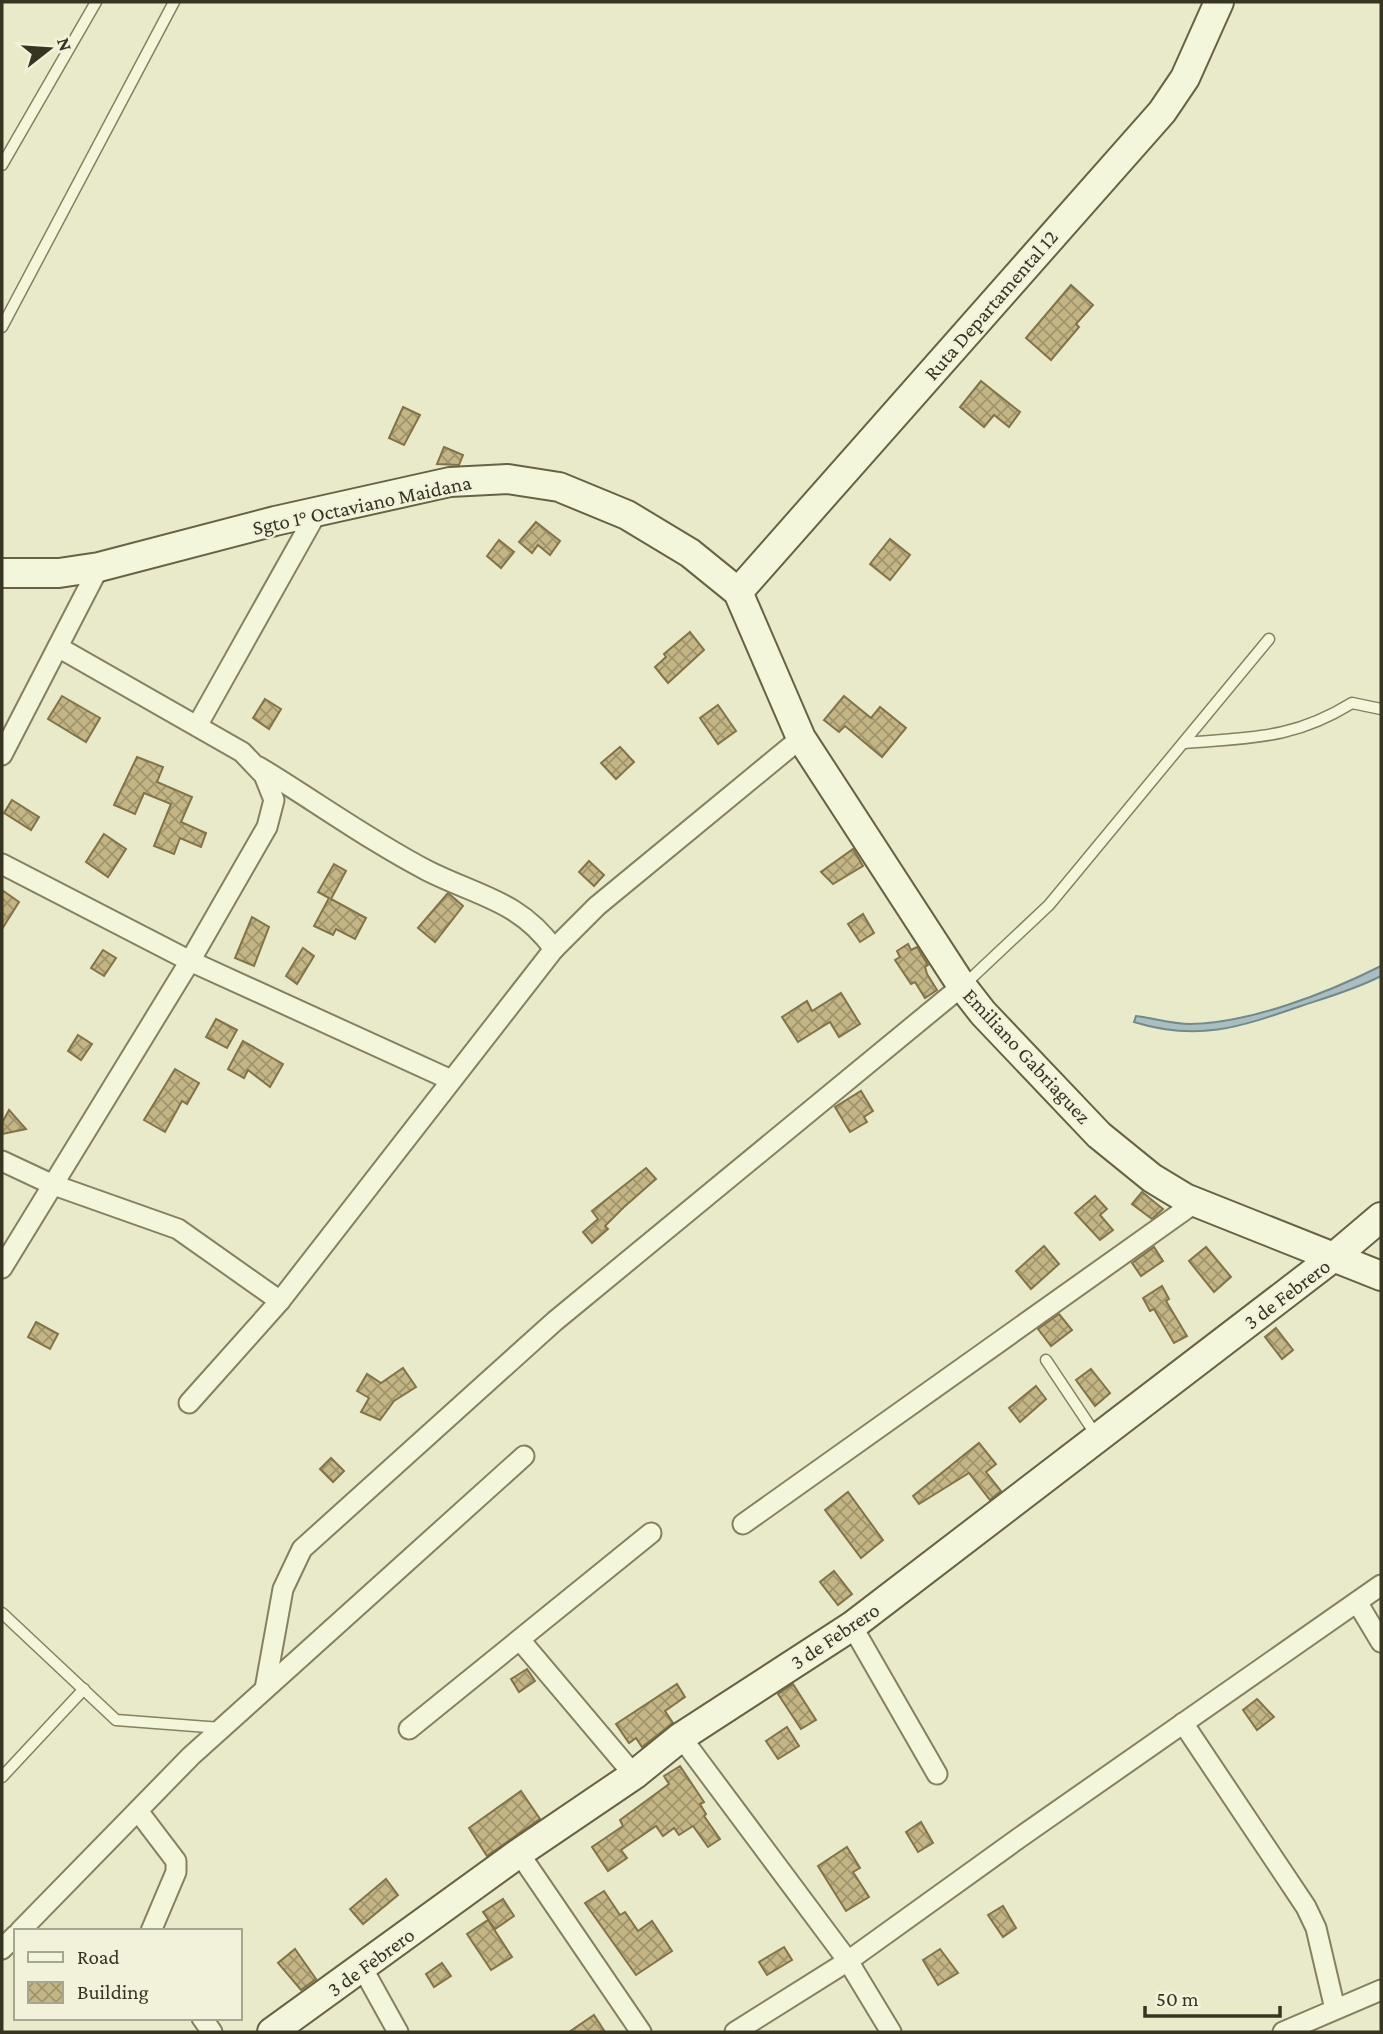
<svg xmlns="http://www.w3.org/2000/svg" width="1383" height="2034" viewBox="0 0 1383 2034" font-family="'Crimson Pro',serif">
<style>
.water{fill:#aabebf;stroke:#718a8d;stroke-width:2}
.building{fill:url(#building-cross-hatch);stroke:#827348;stroke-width:2}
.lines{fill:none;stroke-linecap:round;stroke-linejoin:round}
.lane-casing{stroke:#858160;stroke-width:13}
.street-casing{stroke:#858160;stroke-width:23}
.secondary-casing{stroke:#676243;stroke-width:32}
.lane{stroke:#f4f6dc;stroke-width:10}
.street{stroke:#f4f6dc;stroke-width:19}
.secondary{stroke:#f4f6dc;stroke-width:28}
.labels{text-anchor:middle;stroke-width:5;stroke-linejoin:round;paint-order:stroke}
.street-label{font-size:21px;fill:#373422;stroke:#f1f2d9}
</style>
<defs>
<pattern id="building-cross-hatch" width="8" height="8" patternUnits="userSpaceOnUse" patternTransform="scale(1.75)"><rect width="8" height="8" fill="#c4b584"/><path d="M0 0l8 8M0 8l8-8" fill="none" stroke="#a0946c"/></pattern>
</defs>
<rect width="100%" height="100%" fill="#e9eaca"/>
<path class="water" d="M 1381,966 L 1381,976 C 1356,989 1328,997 1301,1006 C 1240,1027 1198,1042 1134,1022 L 1136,1016 C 1153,1018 1172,1024 1190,1024 C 1251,1023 1327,993 1381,966 Z"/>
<g class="building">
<polygon points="1071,285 1093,305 1076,324 1079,327 1051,360 1026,338"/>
<polygon points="981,381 1020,412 1009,427 994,415 984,427 960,407"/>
<polygon points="403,407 420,415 404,445 389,438"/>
<polygon points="444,447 463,455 459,465 437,464"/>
<polygon points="536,522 560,541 550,555 538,545 532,553 519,542"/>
<polygon points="890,539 910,555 890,580 870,564"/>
<polygon points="499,540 514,552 501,568 487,556"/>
<polygon points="690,632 704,650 668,683 655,667 666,657 664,654"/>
<polygon points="62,696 100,718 86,742 48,719"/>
<polygon points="844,696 871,718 880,707 906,728 882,757 845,726 839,732 824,720"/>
<polygon points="265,699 281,709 269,729 253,718"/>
<polygon points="718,705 736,731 718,744 700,718"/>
<polygon points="620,747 634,762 616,779 601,763"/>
<polygon points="137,757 163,767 157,782 192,797 181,822 206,833 201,847 180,838 174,854 154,846 171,804 144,793 135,814 114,805"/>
<polygon points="12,800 39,817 31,830 4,813"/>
<polygon points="104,834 126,849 108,877 86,862"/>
<polygon points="853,849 863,866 833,884 821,872"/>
<polygon points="589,861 604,875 594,886 579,872"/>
<polygon points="334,864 346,871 331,899 366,918 355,939 336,929 333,935 314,926 329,898 318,892"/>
<polygon points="2,890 19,902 2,929"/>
<polygon points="448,893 463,906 435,942 418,928"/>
<polygon points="863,914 874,933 860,942 848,924"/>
<polygon points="252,917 269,927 254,966 235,958"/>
<polygon points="908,944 911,950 917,947 928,965 925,967 927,974 937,990 925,998 915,982 911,984 895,960 900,957 897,951"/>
<polygon points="303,948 314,956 297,984 286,976"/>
<polygon points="103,950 116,958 104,976 91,968"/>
<polygon points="841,993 860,1024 839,1037 830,1022 798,1042 782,1017 807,1001 812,1011"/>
<polygon points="216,1019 237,1030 227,1048 206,1037"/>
<polygon points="78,1035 92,1044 81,1060 68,1051"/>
<polygon points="243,1041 283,1064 270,1087 248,1070 244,1078 228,1069"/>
<polygon points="175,1069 199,1083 187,1104 182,1101 165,1132 144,1120"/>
<polygon points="861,1091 873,1111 864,1117 867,1122 850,1132 835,1107"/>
<polygon points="9,1110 26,1129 2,1134 2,1123"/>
<polygon points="646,1168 656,1179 624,1207 605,1226 608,1229 592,1243 583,1232 598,1219 592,1211"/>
<polygon points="1142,1192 1163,1209 1152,1219 1132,1204"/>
<polygon points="1095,1196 1107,1209 1100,1215 1113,1230 1100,1240 1075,1213"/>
<polygon points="1044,1246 1059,1264 1031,1289 1016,1271"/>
<polygon points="1154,1247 1163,1261 1141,1276 1132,1263"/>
<polygon points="1206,1247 1231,1277 1214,1292 1189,1261"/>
<polygon points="1162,1286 1169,1299 1166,1301 1187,1336 1174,1343 1154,1309 1150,1311 1143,1298"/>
<polygon points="1059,1314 1072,1330 1051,1346 1038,1329"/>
<polygon points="36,1322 58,1334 50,1349 28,1337"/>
<polygon points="1276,1328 1293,1350 1282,1359 1265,1337"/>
<polygon points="403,1368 416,1387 394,1401 380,1420 361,1412 369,1398 357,1391 367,1374 381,1383"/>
<polygon points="1091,1369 1110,1393 1095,1406 1076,1380"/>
<polygon points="1036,1386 1046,1399 1020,1422 1009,1408"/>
<polygon points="979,1443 996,1464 986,1472 1001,1491 990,1500 969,1473 919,1504 913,1496"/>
<polygon points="331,1458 344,1471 333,1482 320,1469"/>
<polygon points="848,1492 883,1540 861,1558 825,1510"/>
<polygon points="834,1571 852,1594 838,1605 820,1582"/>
<polygon points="527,1669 535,1681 519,1692 511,1679"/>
<polygon points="677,1684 685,1697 665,1711 673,1723 642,1747 636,1738 629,1743 616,1724"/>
<polygon points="793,1684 816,1720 801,1729 778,1694"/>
<polygon points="1257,1699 1274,1717 1257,1730 1243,1710"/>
<polygon points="787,1727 799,1746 778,1759 766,1741"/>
<polygon points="680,1766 704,1802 700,1804 706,1814 704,1816 720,1839 708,1847 693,1826 679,1835 674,1828 663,1836 656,1826 621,1850 627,1858 608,1871 592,1847 623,1826 620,1820 669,1784 664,1776"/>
<polygon points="521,1791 540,1819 487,1856 469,1828"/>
<polygon points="921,1822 933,1843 918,1852 906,1832"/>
<polygon points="847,1847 860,1868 853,1872 869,1897 846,1911 818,1866"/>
<polygon points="386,1879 398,1895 363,1924 350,1909"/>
<polygon points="604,1891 620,1915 625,1912 638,1931 652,1921 672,1951 636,1975 585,1903"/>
<polygon points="503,1899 514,1916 495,1929 483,1912"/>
<polygon points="1003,1906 1016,1928 1003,1937 988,1915"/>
<polygon points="488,1920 512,1957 491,1970 467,1934"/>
<polygon points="784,1947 792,1960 767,1975 759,1962"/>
<polygon points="295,1949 316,1979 301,1990 278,1963"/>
<polygon points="940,1949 958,1973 938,1985 923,1960"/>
<polygon points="442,1963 451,1976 434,1987 426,1974"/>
<polygon points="594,2015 605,2032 569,2032"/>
</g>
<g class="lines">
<defs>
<g id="lane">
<polyline points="2,165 96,2"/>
<polyline points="2,327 174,2"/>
<path d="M 1184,743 C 1251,737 1292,740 1352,703 L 1381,709"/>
<polyline points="965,984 1049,905 1269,639"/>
<polyline points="1046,1360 1096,1435"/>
<polyline points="2,1613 116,1720 221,1728"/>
<polyline points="2,1777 84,1689"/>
</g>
<g id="street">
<polyline points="197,726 317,512"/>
<polyline points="2,755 99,567"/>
<path d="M 259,767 C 315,801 370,841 428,871 C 478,896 520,901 554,949"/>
<polyline points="2,864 190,961 451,1080"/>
<polyline points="2,1161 51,1184 178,1229 280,1301"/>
<polyline points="2,1268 190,961 267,827 274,800 264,775 242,752 58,647"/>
<polyline points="189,1403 280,1301 554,949 597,906 801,738"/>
<polyline points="743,1524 1196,1202"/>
<polyline points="1357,1602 1381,1642"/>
<polyline points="852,1626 937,1774"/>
<polyline points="520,1640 634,1775"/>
<polyline points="265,1689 283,1589 302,1549 555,1321 962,986"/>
<polyline points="1183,1723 1306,1907 1316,1928 1335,2009"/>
<polyline points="409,1729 651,1533"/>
<polyline points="681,1737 848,1961 891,2032"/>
<polyline points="138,1811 176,1861 176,1872 151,1931"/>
<polyline points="519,1853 641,2032"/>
<polyline points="20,1931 191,1756 524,1456"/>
<polyline points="2,1949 16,1935"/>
<polyline points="363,1969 398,2032"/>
<polyline points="202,2018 212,2032"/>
<polyline points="735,2032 848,1961 1019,1838 1381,1585"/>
<polyline points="1283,2032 1381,1990"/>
</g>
<g id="secondary">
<polyline points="2,573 59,573 99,567 275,521 450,482 508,479 559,487 627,515 690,553 738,592 801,738 962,986 983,1013 1099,1135 1152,1178 1185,1198 1381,1276"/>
<polyline points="738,592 1162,112 1185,78 1219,2"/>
<polyline points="272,2032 519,1853 634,1775 681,1737 852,1626 1335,1256 1381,1217"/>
</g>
</defs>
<use href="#lane" class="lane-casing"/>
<use href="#street" class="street-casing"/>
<use href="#secondary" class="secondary-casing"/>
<use href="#lane" class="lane"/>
<use href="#street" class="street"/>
<use href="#secondary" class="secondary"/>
</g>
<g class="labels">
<g class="street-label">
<text transform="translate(991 305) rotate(-49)" y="7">Ruta Departamental 12</text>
<text transform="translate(362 505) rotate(-12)" y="7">Sgto 1° Octaviano Maidana</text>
<text transform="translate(1027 1056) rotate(47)" y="7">Emiliano Gabriaguez</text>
<text transform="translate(1287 1294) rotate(-37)" y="7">3 de Febrero</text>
<text transform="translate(835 1636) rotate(-34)" y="7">3 de Febrero</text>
<text transform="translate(371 1962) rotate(-36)" y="7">3 de Febrero</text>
</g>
</g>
<rect width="1383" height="2034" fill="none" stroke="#373422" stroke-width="7"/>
<rect x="14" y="1929" width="228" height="91" fill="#f1f2d9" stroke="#a7a690" stroke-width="2"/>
<rect x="28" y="1952" width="35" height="10" fill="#f4f6dc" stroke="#a7a690" stroke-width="2"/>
<text x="77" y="1964" font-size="21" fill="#373422">Road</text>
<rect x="28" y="1982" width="35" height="21" fill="url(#building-cross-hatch)" stroke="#a7a690" stroke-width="2"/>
<text x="77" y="1999" font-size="21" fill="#373422">Building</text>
<g transform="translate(49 49) rotate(73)" stroke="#f1f2d9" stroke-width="5" paint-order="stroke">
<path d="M0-5L12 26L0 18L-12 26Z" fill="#373422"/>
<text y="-10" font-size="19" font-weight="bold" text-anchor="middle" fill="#373422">N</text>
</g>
<path d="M1145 2006v10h135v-10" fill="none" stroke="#373422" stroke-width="3.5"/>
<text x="1156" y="2006" font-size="21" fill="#373422" stroke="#f1f2d9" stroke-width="5" paint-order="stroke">50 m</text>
</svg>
